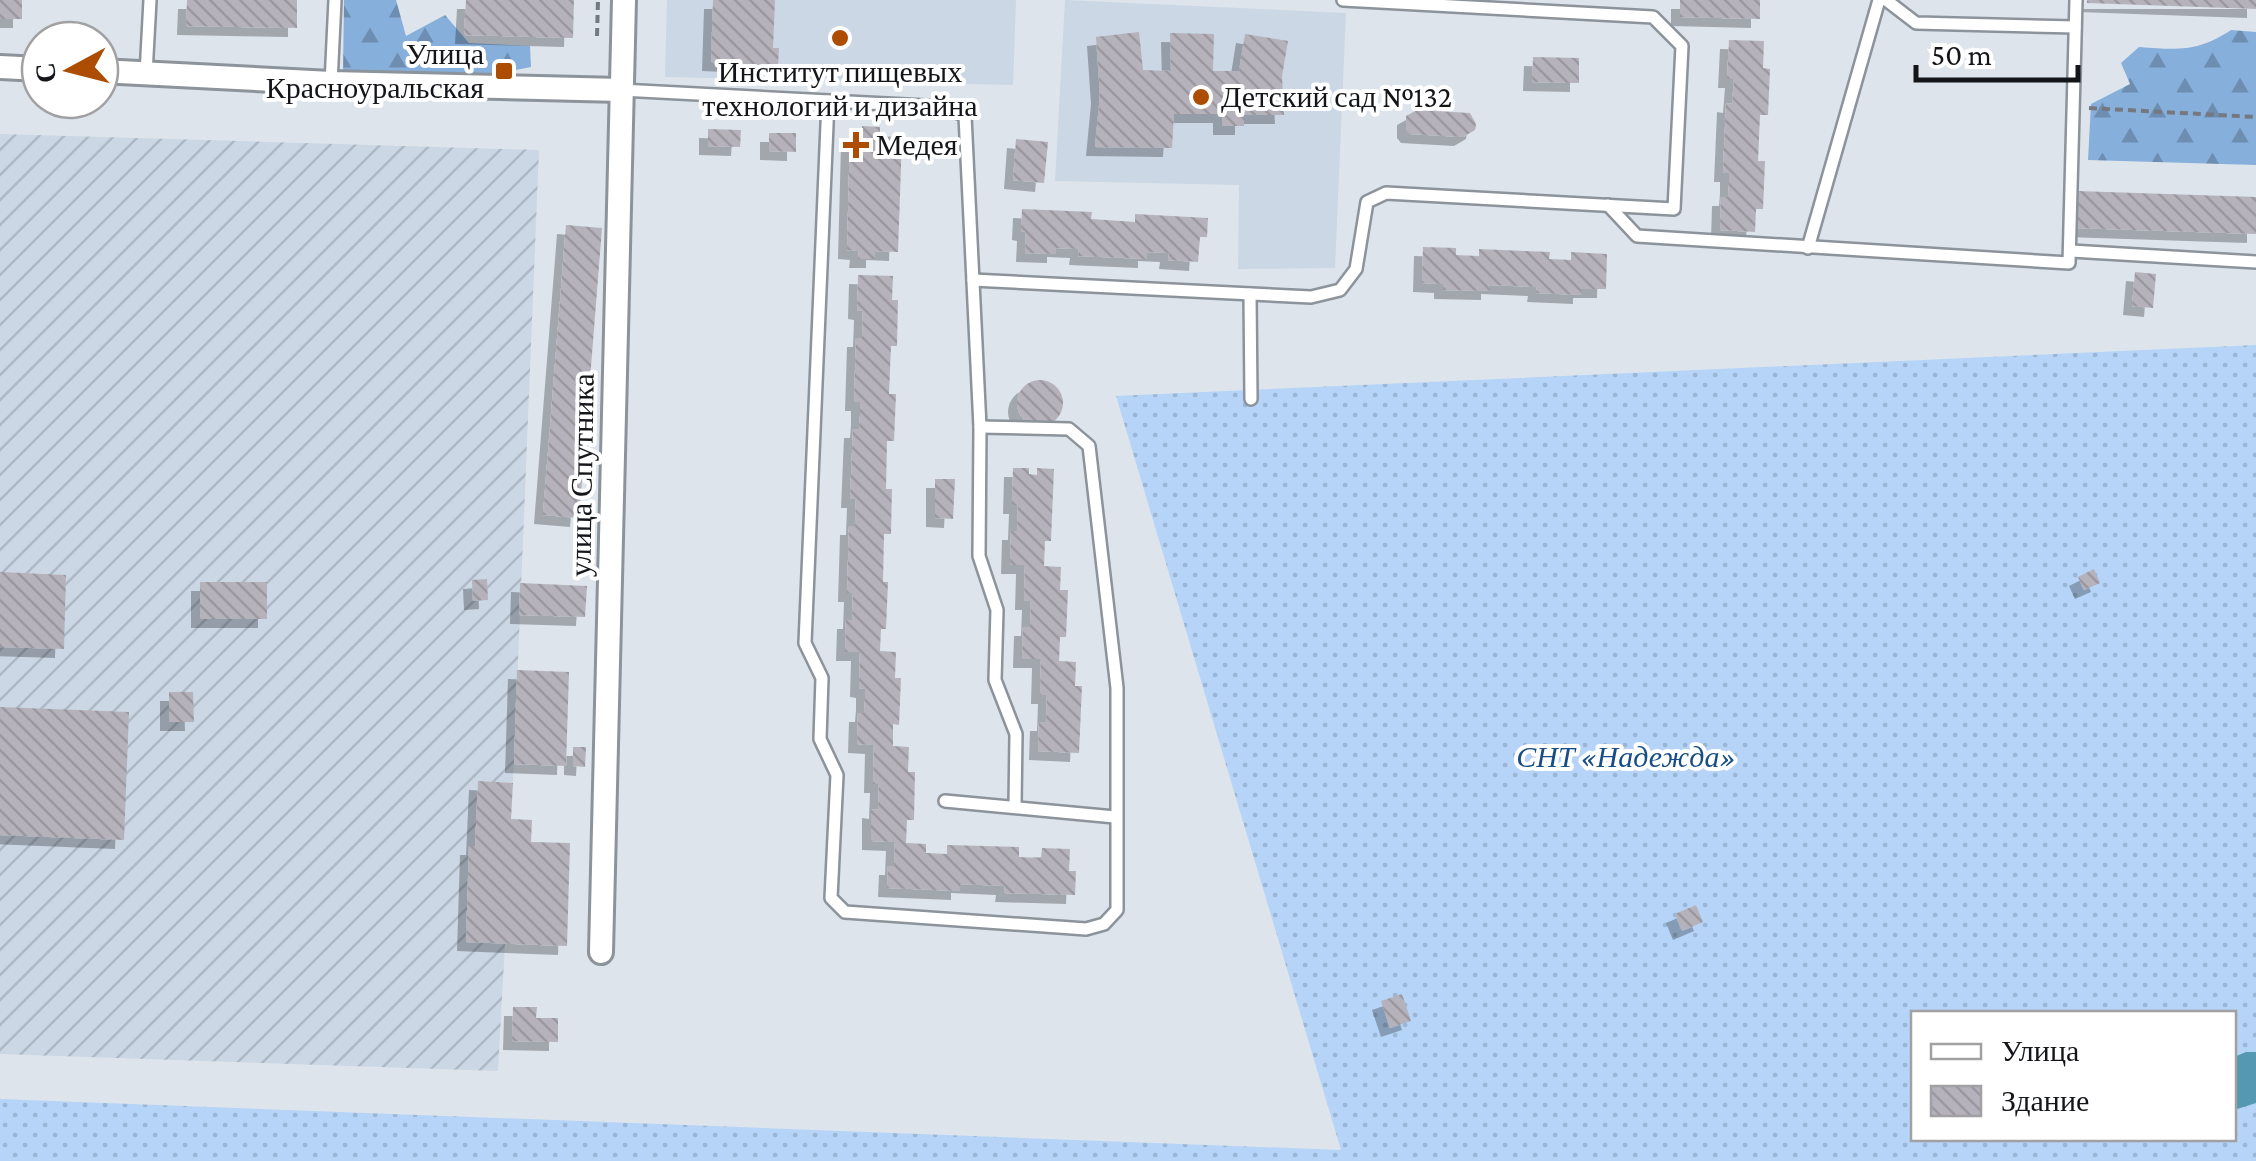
<svg xmlns="http://www.w3.org/2000/svg" width="2256" height="1161" viewBox="0 0 2256 1161" font-family="'Crimson Pro',serif">
<style>
.built{fill:#cbd7e5}
.industrial{fill:url(#industrial-furrows)}
.forest{fill:url(#forest-firs)}
.garden{fill:url(#garden-dots);fill-rule:evenodd}
.water{fill:#5499b1}
.building{fill:url(#building-back-hatch);filter:url(#shadow)}
.lines{fill:none;stroke-linecap:round;stroke-linejoin:round}
.lane-casing{stroke:#8c939a;stroke-width:16}
.street-casing{stroke:#8c939a;stroke-width:28}
.path{stroke:#75797f;stroke-width:4;stroke-dasharray:8 5;stroke-linecap:butt}
.lane{stroke:#fff;stroke-width:11}
.street{stroke:#fff;stroke-width:22}
.poi-dot{fill:#ad4d04;stroke:#fff;stroke-width:4}
.labels{text-anchor:middle;stroke-width:8;stroke-linejoin:round;paint-order:stroke}
.poi-label{font-size:30px;fill:#131518;stroke:#fff;text-anchor:start}
.street-label{font-size:30px;fill:#131518;stroke:#fff}
.park-label{font-size:30px;font-style:italic;fill:#174e85;stroke:#fff}
</style>
<defs>
<pattern id="industrial-furrows" width="10" height="10" patternUnits="userSpaceOnUse" patternTransform="scale(2.5)"><rect width="10" height="10" fill="#cbd7e5"/><path d="M-1 1l2-2M0 10L10 0M9 11l2-2" fill="none" stroke="#adb8c4"/></pattern>
<pattern id="forest-firs" width="22" height="20" patternUnits="userSpaceOnUse" patternTransform="scale(2.5)"><rect width="22" height="20" fill="#87afdb"/><path d="M5 1l3.5 6h-7zM16 11l3.5 6h-7z" fill="#6d8db1"/></pattern>
<pattern id="garden-dots" width="8" height="8" patternUnits="userSpaceOnUse" patternTransform="scale(2.5)"><rect width="8" height="8" fill="#b5d4f8"/><path d="M2 2h.1M6 6h.1" fill="none" stroke="#9bb5d4" stroke-width="1.8" stroke-linecap="round"/></pattern>
<pattern id="building-back-hatch" width="6" height="6" patternUnits="userSpaceOnUse" patternTransform="scale(2.5)"><rect width="6" height="6" fill="#b5b2bb"/><path d="M-1 5l2 2M0 0l6 6M5-1l2 2" fill="none" stroke="#9b98a0"/></pattern>
<filter id="shadow"><feDropShadow dx="-9" dy="9" stdDeviation="0" flood-color="#0004"/></filter>
</defs>
<rect width="100%" height="100%" fill="#dde4ec"/>
<g class="built">
<polygon points="667,0 1016,0 1013,85 665,77"/>
<polygon points="1065,0 1346,13 1335,268 1238,269 1239,185 1055,181"/>
</g>
<polygon class="industrial" points="0,134 539,150 513,783 478,782 475,846 469,847 466,942 505,943 498,1071 0,1054"/>
<g class="forest">
<polygon points="344,0 396,0 406,36 445,15 469,43 530,46 531,67 456,82 343,73"/>
<path d="M 2231,30 L 2256,32 L 2256,165 L 2088,160 L 2091,104 L 2130,84 L 2121,63 L 2139,47 C 2178,50 2198,52 2231,30 Z"/>
</g>
<path class="garden" d="M 2256,345 L 2256,1161 L 0,1161 L 0,1099 L 1341,1150 L 1116,396 ZM 1914,1014 L 2234,1014 L 2234,1138 L 1914,1138 Z"/>
<polygon class="water" points="2246,1052 2256,1052 2256,1103 2234,1110 2234,1057"/>
<g class="building">
<rect x="0" y="0" width="22" height="19"/>
<polygon points="187,0 297,0 297,28 186,26"/>
<polygon points="466,0 574,0 573,38 464,35"/>
<polygon points="713,0 775,0 773,48 779,48 778,65 711,62"/>
<polygon points="1680,0 1760,0 1760,19 1680,17"/>
<polygon points="2087,0 2256,0 2256,9 2087,3"/>
<polygon points="1139,32 1143,70 1171,71 1170,33 1214,34 1213,71 1239,71 1245,34 1288,41 1282,76 1284,115 1244,115 1244,126 1222,126 1222,114 1174,114 1172,148 1095,147 1100,95 1096,37"/>
<polygon points="1729,40 1764,41 1763,68 1770,69 1768,115 1760,115 1758,161 1765,161 1763,209 1756,209 1755,232 1720,230 1721,197 1728,197 1729,185 1729,173 1723,173 1726,103 1732,104 1734,79 1727,79"/>
<polygon points="1533,57 1579,58 1579,83 1532,82"/>
<polygon points="1417,110 1470,113 1476,124 1475,130 1463,137 1410,134 1406,129 1406,116"/>
<polygon points="862,126 880,127 880,136 902,137 898,252 875,251 875,259 858,259 859,251 847,250 850,135 862,135"/>
<polygon points="708,129 741,130 740,147 708,146"/>
<polygon points="769,133 796,133 796,152 769,151"/>
<polygon points="1016,139 1048,142 1044,183 1013,180"/>
<polygon points="2077,191 2256,197 2256,234 2075,228"/>
<polygon points="1022,209 1092,212 1091,219 1135,222 1135,214 1208,218 1207,237 1200,237 1198,262 1168,260 1169,253 1147,252 1147,259 1078,256 1079,249 1056,248 1056,254 1025,253 1026,232 1021,231"/>
<polygon points="566,225 602,228 579,518 543,515"/>
<polygon points="1423,247 1456,248 1456,255 1479,256 1479,249 1550,252 1549,259 1571,260 1571,252 1607,254 1606,289 1582,289 1582,295 1536,293 1537,287 1490,285 1490,291 1443,290 1443,284 1422,283"/>
<polygon points="2135,272 2156,274 2153,308 2132,306"/>
<polygon points="858,275 893,276 892,300 898,300 897,346 891,346 889,394 896,394 894,441 887,441 886,489 892,489 891,534 884,534 883,582 888,582 886,629 881,629 880,651 896,652 895,678 901,678 899,725 893,724 893,746 909,747 908,772 915,772 914,820 907,820 906,843 926,844 926,853 947,854 947,845 1019,847 1019,857 1041,858 1042,848 1070,849 1069,871 1076,871 1075,895 1004,893 1005,886 960,884 960,891 887,888 888,866 894,866 895,842 871,841 871,809 878,810 879,784 873,784 874,745 857,744 858,713 864,713 865,701 865,689 859,688 860,652 845,652 846,620 852,620 853,593 847,593 849,526 855,526 856,499 850,499 853,429 859,429 860,416 860,402 854,402 856,338 862,338 863,311 857,310"/>
<circle cx="1040" cy="403" r="23"/>
<polygon points="1013,468 1029,468 1029,474 1037,475 1037,468 1054,469 1051,541 1045,541 1044,566 1061,567 1060,590 1068,590 1066,637 1060,637 1059,661 1076,662 1075,686 1082,686 1079,753 1038,751 1039,722 1046,722 1047,695 1040,695 1041,659 1022,659 1023,627 1030,627 1031,601 1024,601 1025,565 1010,565 1011,531 1017,531 1018,505 1012,505"/>
<polygon points="935,479 955,479 953,519 935,518"/>
<polygon points="2094,569 2100,583 2084,590 2078,577"/>
<polygon points="0,572 66,575 64,649 0,647"/>
<polygon points="487,579 488,600 473,601 472,580"/>
<rect x="200" y="582" width="67" height="37"/>
<polygon points="520,583 587,586 585,617 519,615"/>
<polygon points="517,670 569,672 566,766 514,764"/>
<polygon points="169,692 193,692 194,722 169,722"/>
<polygon points="0,707 129,712 124,840 0,835"/>
<polygon points="573,747 586,747 585,767 573,766"/>
<polygon points="478,781 513,783 511,819 532,820 531,842 570,843 567,946 466,942 469,846 475,846"/>
<polygon points="1696,905 1703,922 1682,931 1675,914"/>
<polygon points="1402,994 1411,1021 1390,1028 1381,1001"/>
<polygon points="513,1007 537,1007 536,1018 558,1018 558,1042 512,1041"/>
</g>
<g class="lines">
<defs>
<g id="lane">
<polyline points="1886,0 1916,23 2075,27"/>
<polyline points="146,74 150,0"/>
<polyline points="331,83 335,0"/>
<polyline points="621,90 945,107 965,116 980,427 979,556 997,610 995,680 1016,734 1015,805"/>
<polyline points="828,101 805,643 822,678 820,739 837,775 831,898 845,912 1086,929 1104,924 1117,910 1117,688 1089,446 1069,429 980,427"/>
<polyline points="1608,205 1637,236 2069,263 2076,0"/>
<polyline points="1808,248 1879,0"/>
<polyline points="2071,251 2256,262"/>
<polyline points="973,280 1311,297 1340,290 1356,269 1367,202 1386,193 1674,209 1682,46 1653,17 1343,0"/>
<polyline points="1250,294 1251,399"/>
<polyline points="945,801 1115,817"/>
</g>
<g id="street">
<polyline points="0,67 40,69"/>
<polyline points="100,71 331,83 621,90"/>
<polyline points="601,952 624,0"/>
</g>
</defs>
<use href="#lane" class="lane-casing"/>
<use href="#street" class="street-casing"/>
<g class="path">
<polyline points="597,36 598,0"/>
<polyline points="2089,108 2256,117"/>
</g>
<use href="#lane" class="lane"/>
<use href="#street" class="street"/>
</g>
<g class="poi-dot">
<circle cx="840" cy="38" r="10"/>
<rect x="494" y="61" width="20" height="20" rx="5"/>
<circle cx="1201" cy="97" r="10"/>
<path d="M851 130h10v10h10v10h-10v10h-10v-10h-10v-10h10z"/>
</g>
<g class="labels">
<g class="poi-label">
<text x="484" y="64" text-anchor="end">Улица<tspan x="484" dy="34">Красноуральская</tspan></text>
<text x="840" y="82" text-anchor="middle">Институт пищевых<tspan x="840" dy="34">технологий и дизайна</tspan></text>
<text x="1221" y="107">Детский сад №132</text>
<text x="876" y="155">Медея</text>
</g>
<g class="street-label">
<text transform="translate(582 475) rotate(-89)" y="10">улица Спутника</text>
</g>
<g class="park-label">
<text x="1626" y="767">СНТ «Надежда»</text>
</g>
</g>
<rect x="1911" y="1011" width="325" height="130" fill="#ffffff" stroke="#a1a1a3" stroke-width="2.5"/>
<rect x="1931" y="1044" width="50" height="15" fill="#ffffff" stroke="#a1a1a3" stroke-width="2.5"/>
<text x="2001" y="1061" font-size="30" fill="#131518">Улица</text>
<rect x="1931" y="1086" width="50" height="30" fill="url(#building-back-hatch)" stroke="#a1a1a3" stroke-width="2.5"/>
<text x="2001" y="1111" font-size="30" fill="#131518">Здание</text>
<g transform="translate(70 70) rotate(263)"><circle r="48" fill="#ffffff" stroke="#a1a1a3" stroke-width="2.5"/>
<path d="M0-8L18 38L0 25L-18 38Z" fill="#ad4d04"/>
<text y="-15" font-size="28" font-weight="bold" text-anchor="middle" fill="#131518">С</text>
</g>
<path d="M1916 65v15h162v-15" fill="none" stroke="#131518" stroke-width="5"/>
<text x="1931" y="65" font-size="30" fill="#131518" stroke="#ffffff" stroke-width="8" paint-order="stroke">50 m</text>
</svg>
